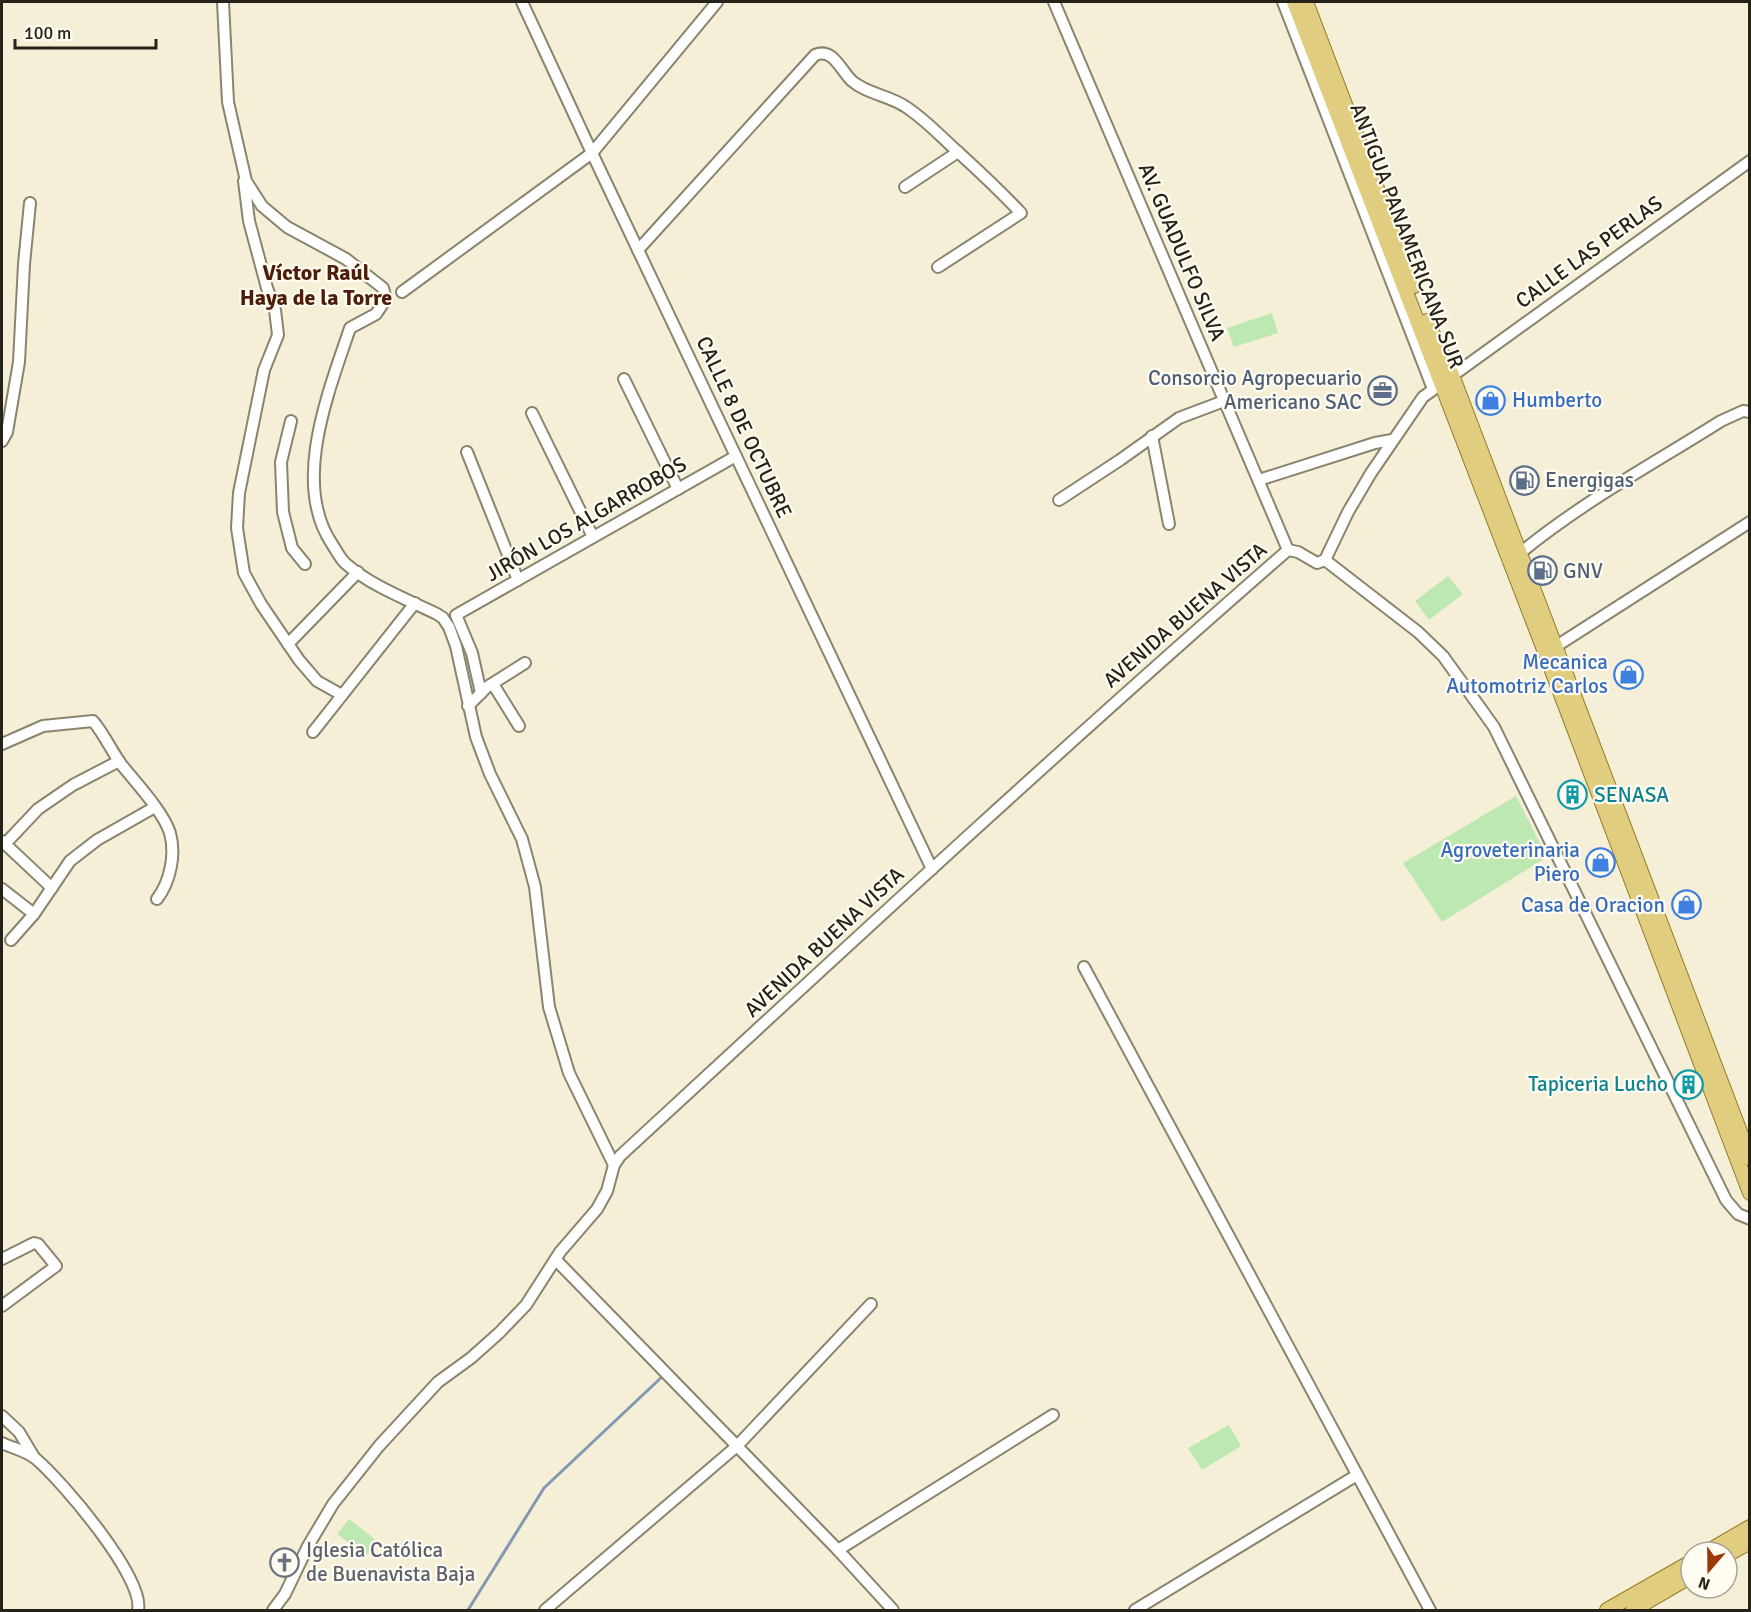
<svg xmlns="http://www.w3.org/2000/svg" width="1751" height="1612" viewBox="0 0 1751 1612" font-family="Signika,sans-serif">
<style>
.green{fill:#bde8b1}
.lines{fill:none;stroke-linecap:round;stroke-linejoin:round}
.stream{stroke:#8398b1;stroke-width:3}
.minor-casing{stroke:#8a846e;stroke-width:14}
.major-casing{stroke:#917c25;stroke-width:16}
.minor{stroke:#fff;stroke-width:10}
.major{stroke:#e0cd80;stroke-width:14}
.labels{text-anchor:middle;stroke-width:4.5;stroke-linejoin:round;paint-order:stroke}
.street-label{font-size:21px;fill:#242219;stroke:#fffcf2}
.service-label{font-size:21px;fill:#4e5e75;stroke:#fffcf2;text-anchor:start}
.shop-label{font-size:21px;fill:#366cbe;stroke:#fffcf2;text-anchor:end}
.culture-label{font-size:21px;fill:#0d838f;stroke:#fffcf2;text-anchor:start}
.worship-label{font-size:21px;fill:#5b616d;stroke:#fffcf2;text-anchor:start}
.neighbourhood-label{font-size:22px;font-weight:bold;fill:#4e1d09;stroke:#fffcf2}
</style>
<rect width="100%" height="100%" fill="#f6efd7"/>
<g class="green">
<polygon points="1272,313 1278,333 1234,347 1227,328"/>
<polygon points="1448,576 1463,594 1429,620 1415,601"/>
<polygon points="1516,796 1547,857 1442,922 1403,863"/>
<polygon points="1229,1425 1241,1446 1202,1470 1188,1448"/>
<polygon points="349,1519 377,1541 366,1556 337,1534"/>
</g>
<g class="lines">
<polyline class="stream" points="468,1610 544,1488 665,1374"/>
<defs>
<g id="minor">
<path d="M 223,2 L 228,102 L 246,181 L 262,206 L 287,227 L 346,259 L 383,288 L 386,299 L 376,314 L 350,328 C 329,391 291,483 332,544 C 336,550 340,558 345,563 C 371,586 406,599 437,614 L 443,618 L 449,627 L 456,646 L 476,737 L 490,774 L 522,839 L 535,887 L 549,1007 L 569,1073 L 614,1165"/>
<polyline points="522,2 592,153 932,869"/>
<polyline points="1054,2 1288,550"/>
<polyline points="1283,2 1433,389"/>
<polyline points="244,181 249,221 267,288 275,310 278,335 264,370 239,493 237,528 244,573 261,604 299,660 317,681 342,695"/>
<polyline points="905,187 958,152"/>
<path d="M 638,250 L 815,55 C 833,47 841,71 852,81 C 867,94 891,96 906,107 C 926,120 941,137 958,152 C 980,172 1001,192 1021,213 L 938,267"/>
<polyline points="402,292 592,153 717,2"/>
<polyline points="624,379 678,489"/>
<polyline points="532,413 593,537"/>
<polyline points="291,421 281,462 283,512 292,548 305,564"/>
<polyline points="1152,436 1169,524"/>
<polyline points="2,441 7,432 19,362 24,264 30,203"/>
<polyline points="467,452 518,580"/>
<polyline points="1259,480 1375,443 1392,440"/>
<polyline points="1059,500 1120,460 1179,418 1224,401"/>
<path d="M 1519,554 C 1582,502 1653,464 1721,421 L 1743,411 L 1750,412"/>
<polyline points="1325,560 1418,632 1443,656 1494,727 1726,1200 1738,1214 1750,1219"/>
<polyline points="288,644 358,572"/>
<polyline points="1555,647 1750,522"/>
<polyline points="493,684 519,726"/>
<polyline points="481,693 472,653 456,615 736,456"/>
<polyline points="468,706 487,687 525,663"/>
<polyline points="313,732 415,603"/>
<path d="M 2,744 L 43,726 L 93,721 C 104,734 111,750 121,764 C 135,782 163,811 170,833 C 176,855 170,882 157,899"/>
<polyline points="2,841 52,888"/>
<polyline points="5,844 38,809 73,785 119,761"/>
<polyline points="2,889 34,914"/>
<polyline points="11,940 34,914 70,861 97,840 155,807"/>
<polyline points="1084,967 1430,1610"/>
<polyline points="2,1259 34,1243 38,1244 56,1266 2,1306"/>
<polyline points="556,1260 838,1550 893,1610"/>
<polyline points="2,1416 19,1432 34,1457"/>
<path d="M 2,1443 C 12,1448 27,1451 36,1459 C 61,1480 145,1578 138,1610"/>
<polyline points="838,1550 1053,1415"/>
<path d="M 273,1610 L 285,1594 L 308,1546 L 333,1504 L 379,1446 L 438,1382 L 471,1358 L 499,1333 L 526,1305 L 560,1252 L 597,1209 L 607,1191 L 614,1165 L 620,1156 C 841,952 1062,747 1288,550 L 1298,552 L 1317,563 L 1325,560 L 1348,512 L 1371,473 L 1423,397 L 1750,161"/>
<polyline points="545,1610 737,1446 871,1304"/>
<polyline points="1135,1610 1357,1475"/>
</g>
<g id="major">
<polyline points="1294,2 1545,652 1750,1193"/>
<polyline points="1306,2 1414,286"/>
<polyline points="1427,321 1452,375 1750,1158"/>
<polyline points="1707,1552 1750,1527"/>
<polyline points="1727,1555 1750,1542"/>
<polyline points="1607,1610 1691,1562"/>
<polyline points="1633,1610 1691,1576"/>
</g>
</defs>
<use href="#minor" class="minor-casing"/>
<use href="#major" class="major-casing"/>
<use href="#minor" class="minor"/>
<use href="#major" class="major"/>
</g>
<defs>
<symbol id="office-ring" viewBox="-11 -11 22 22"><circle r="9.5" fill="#fffcf2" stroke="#5c6f8a" stroke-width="1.5"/><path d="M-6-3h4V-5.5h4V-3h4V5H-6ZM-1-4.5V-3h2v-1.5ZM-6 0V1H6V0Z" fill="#5c6f8a"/></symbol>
<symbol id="shop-ring" viewBox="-11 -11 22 22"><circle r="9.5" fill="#fffcf2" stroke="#3f7fe0" stroke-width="1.5"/><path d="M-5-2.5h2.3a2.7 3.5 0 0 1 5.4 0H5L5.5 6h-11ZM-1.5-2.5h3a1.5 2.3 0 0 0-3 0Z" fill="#3f7fe0"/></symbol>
<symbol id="fuel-ring" viewBox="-11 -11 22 22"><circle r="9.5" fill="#fffcf2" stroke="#5c6f8a" stroke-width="1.5"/><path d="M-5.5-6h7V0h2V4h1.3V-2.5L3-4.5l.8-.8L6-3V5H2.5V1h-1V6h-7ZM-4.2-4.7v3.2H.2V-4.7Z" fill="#5c6f8a"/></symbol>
<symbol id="building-ring" viewBox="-11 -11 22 22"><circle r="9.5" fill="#fffcf2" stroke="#0f9aa8" stroke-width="1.5"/><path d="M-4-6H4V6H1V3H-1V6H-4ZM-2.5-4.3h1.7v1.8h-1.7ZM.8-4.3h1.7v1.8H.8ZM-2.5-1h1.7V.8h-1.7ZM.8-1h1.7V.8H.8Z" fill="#0f9aa8"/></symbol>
<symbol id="church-ring" viewBox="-11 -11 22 22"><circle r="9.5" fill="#fffcf2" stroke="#6b7280" stroke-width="1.5"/><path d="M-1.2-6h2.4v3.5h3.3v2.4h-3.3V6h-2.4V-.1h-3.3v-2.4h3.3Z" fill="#6b7280"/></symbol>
</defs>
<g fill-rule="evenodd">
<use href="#office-ring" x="1366" y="374" width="33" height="33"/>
<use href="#shop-ring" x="1474" y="384" width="33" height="33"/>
<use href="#fuel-ring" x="1508" y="464" width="33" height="33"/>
<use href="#fuel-ring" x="1526" y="554" width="33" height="33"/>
<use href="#shop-ring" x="1612" y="658" width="33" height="33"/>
<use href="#building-ring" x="1556" y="778" width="33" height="33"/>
<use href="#shop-ring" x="1584" y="846" width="33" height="33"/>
<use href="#shop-ring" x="1670" y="888" width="33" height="33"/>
<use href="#building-ring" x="1672" y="1068" width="33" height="33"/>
<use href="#church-ring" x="268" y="1546" width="33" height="33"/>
</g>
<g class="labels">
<g class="street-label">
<text transform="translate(1407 236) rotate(69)" y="7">ANTIGUA PANAMERICANA SUR</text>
<text transform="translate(1182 252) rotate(67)" y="7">AV. GUADULFO SILVA</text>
<text transform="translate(1589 252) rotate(-36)" y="7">CALLE LAS PERLAS</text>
<text transform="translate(744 427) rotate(65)" y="7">CALLE 8 DE OCTUBRE</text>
<text transform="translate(586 519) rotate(-30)" y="7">JIRÓN LOS ALGARROBOS</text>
<text transform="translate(1185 615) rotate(-41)" y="7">AVENIDA BUENA VISTA</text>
<text transform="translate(824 942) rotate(-43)" y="7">AVENIDA BUENA VISTA</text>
</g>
<g class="service-label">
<text x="1362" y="385" text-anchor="end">Consorcio Agropecuario<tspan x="1362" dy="24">Americano SAC</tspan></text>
<text x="1545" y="487">Energigas</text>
<text x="1563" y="578">GNV</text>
</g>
<g class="shop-label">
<text x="1512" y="407" text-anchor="start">Humberto</text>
<text x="1608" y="669">Mecanica<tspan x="1608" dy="24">Automotriz Carlos</tspan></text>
<text x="1580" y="857">Agroveterinaria<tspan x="1580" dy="24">Piero</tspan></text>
<text x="1665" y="912">Casa de Oracion</text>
</g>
<g class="culture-label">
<text x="1594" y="802">SENASA</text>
<text x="1668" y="1091" text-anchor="end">Tapiceria Lucho</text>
</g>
<g class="worship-label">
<text x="306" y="1557">Iglesia Católica<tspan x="306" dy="24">de Buenavista Baja</tspan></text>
</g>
<g class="neighbourhood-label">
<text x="316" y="280">Víctor Raúl<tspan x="316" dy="25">Haya de la Torre</tspan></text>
</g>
</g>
<rect width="1751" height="1612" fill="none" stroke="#242219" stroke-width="6"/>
<g transform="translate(1709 1570) rotate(200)"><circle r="28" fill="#fffcf2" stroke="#a7a59b" stroke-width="1.5"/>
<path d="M0-4.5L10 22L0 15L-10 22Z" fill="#9c3806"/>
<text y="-9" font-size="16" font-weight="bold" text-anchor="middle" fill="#242219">N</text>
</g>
<path d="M15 39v9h141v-9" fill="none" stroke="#242219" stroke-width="3"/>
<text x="24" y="39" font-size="18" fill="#242219" stroke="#fffcf2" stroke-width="4.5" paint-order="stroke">100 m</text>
</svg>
